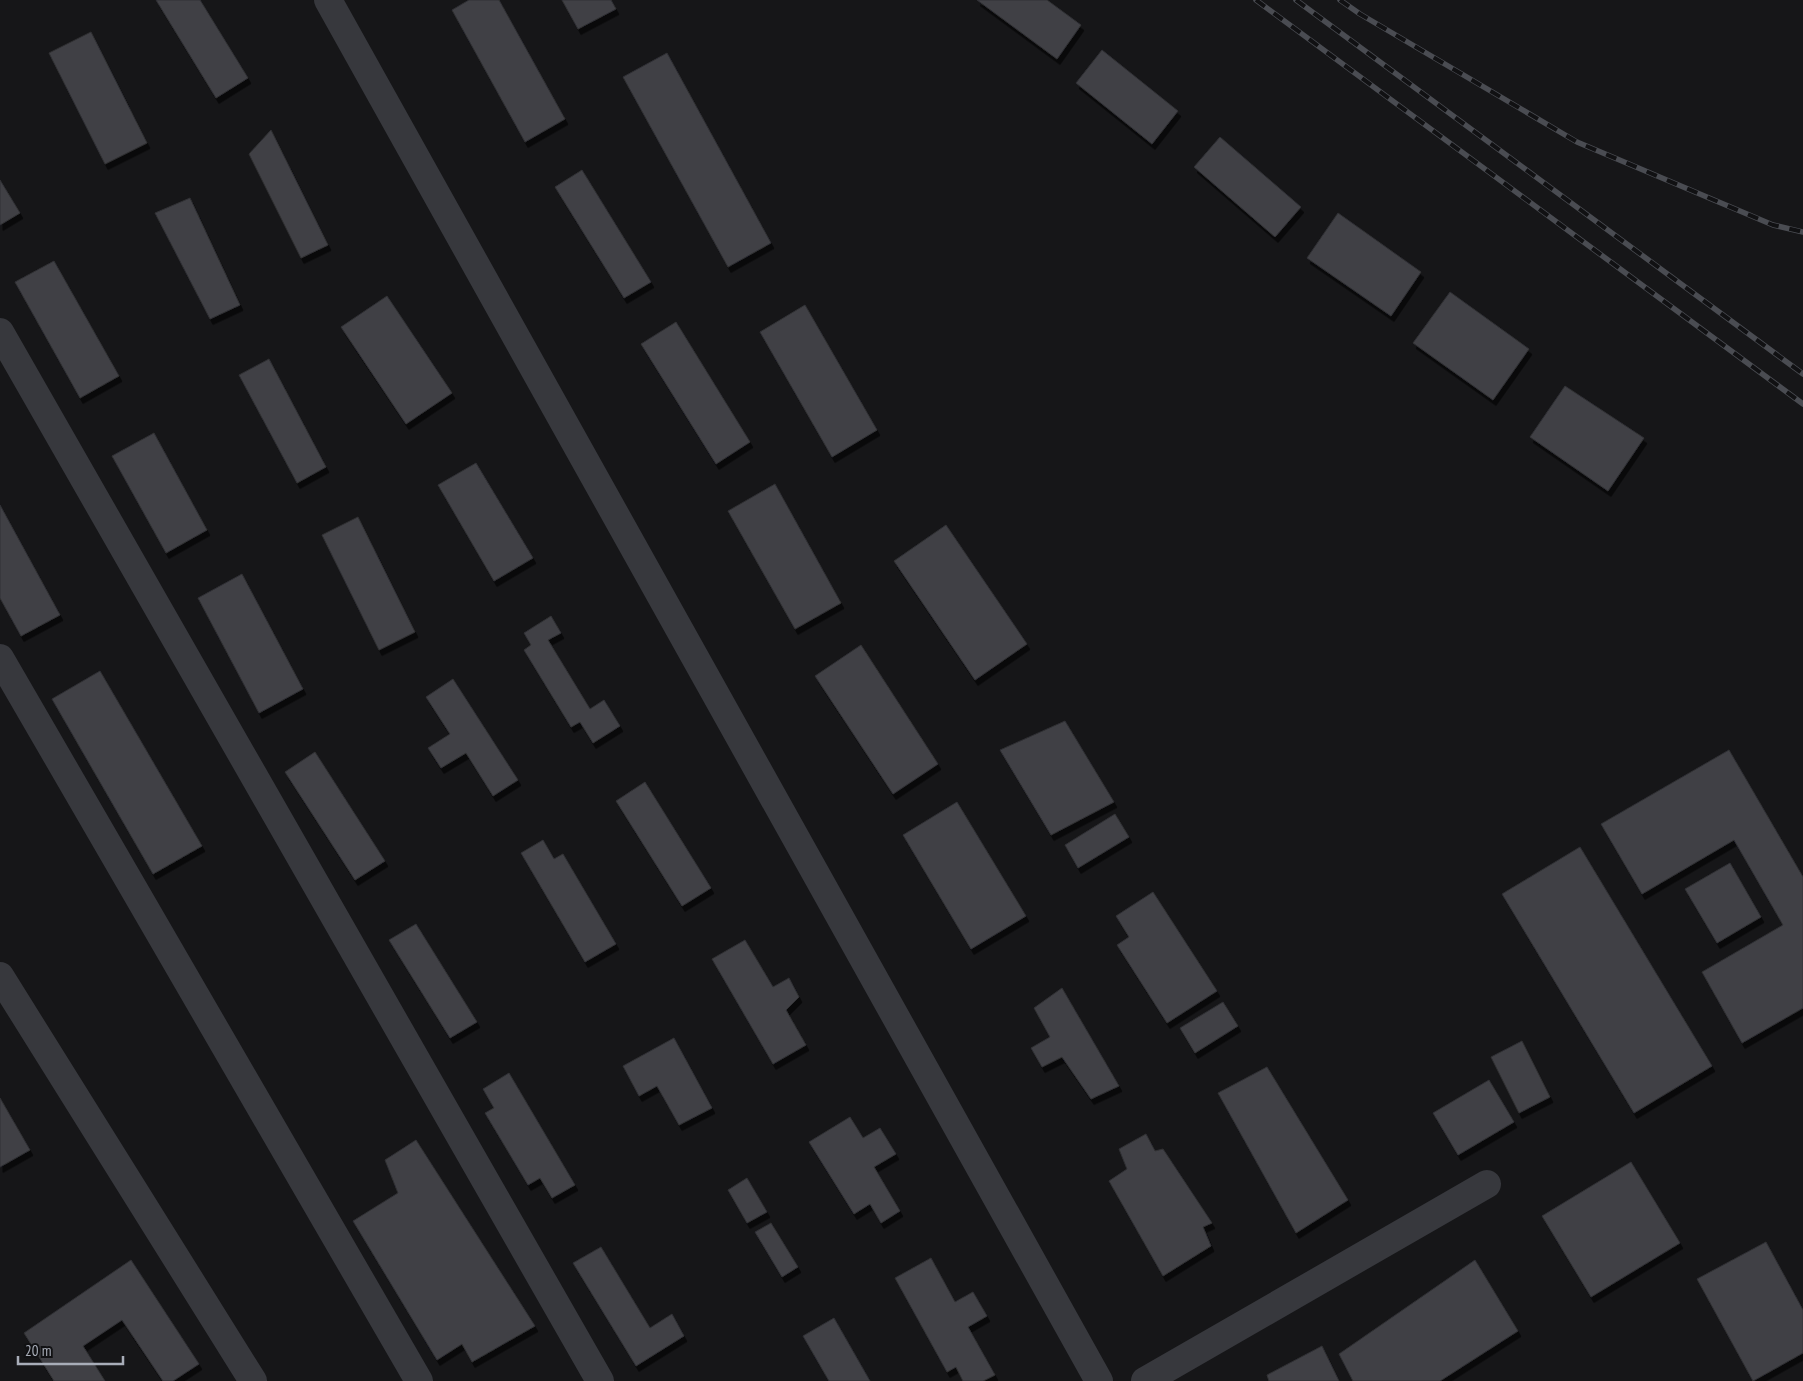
<svg xmlns="http://www.w3.org/2000/svg" width="1803" height="1381" viewBox="0 0 1803 1381" font-family="'PT Sans Narrow',sans-serif">
<style>
.building{fill:#404145;stroke:#303034;filter:url(#shadow)}
.lines{fill:none;stroke-linecap:round;stroke-linejoin:round}
.minor{stroke:#37383d;stroke-width:28}
.rail-casing{stroke:#4a4c52;stroke-width:5.5}
.rail{stroke:#111113;stroke-width:4;stroke-dasharray:11;stroke-linecap:butt}
</style>
<defs>
<filter id="shadow"><feDropShadow dx="3" dy="5.5" stdDeviation="0" flood-color="#0009"/></filter>
</defs>
<rect width="100%" height="100%" fill="#161618"/>
<g class="building">
<polygon points="156,0 200,0 248,78 216,98"/>
<polygon points="469,0 499,0 565,119 525,142 452,10"/>
<polygon points="562,0 611,0 616,9 578,29"/>
<polygon points="977,0 1047,0 1081,25 1057,59"/>
<polygon points="91,32 147,143 105,164 49,53"/>
<polygon points="1102,50 1178,111 1152,144 1076,83"/>
<polygon points="667,53 771,243 728,267 623,77"/>
<polygon points="271,130 328,245 301,258 249,154"/>
<polygon points="1220,137 1301,207 1275,237 1194,167"/>
<polygon points="582,170 651,282 624,298 555,187"/>
<polygon points="0,180 20,213 0,225"/>
<polygon points="190,198 240,305 210,319 155,213"/>
<polygon points="1338,213 1421,272 1391,316 1307,258"/>
<polygon points="54,261 119,376 80,398 15,282"/>
<polygon points="1450,292 1529,349 1493,400 1413,343"/>
<polygon points="387,296 452,393 406,424 341,327"/>
<polygon points="805,305 877,430 832,457 760,332"/>
<polygon points="676,322 750,442 716,464 641,344"/>
<polygon points="269,359 326,467 297,483 239,375"/>
<polygon points="1565,386 1644,438 1608,491 1530,437"/>
<polygon points="154,433 207,530 166,553 112,456"/>
<polygon points="476,463 533,558 494,581 438,485"/>
<polygon points="775,484 841,603 795,629 728,511"/>
<polygon points="0,505 60,615 21,636 0,598"/>
<polygon points="358,517 415,632 379,650 322,535"/>
<polygon points="946,525 1027,644 975,680 894,561"/>
<polygon points="242,574 303,689 259,713 198,598"/>
<polygon points="551,616 561,633 548,640 590,709 604,700 620,726 593,743 580,722 571,727 524,650 531,645 524,633"/>
<polygon points="861,645 938,764 893,794 815,676"/>
<polygon points="100,671 202,846 153,874 52,699"/>
<polygon points="453,679 518,780 493,796 466,753 441,768 428,748 450,734 426,697"/>
<polygon points="1065,721 1114,802 1051,835 1000,750"/>
<polygon points="1729,750 1803,877 1803,1008 1742,1043 1702,972 1783,925 1734,840 1642,894 1601,824"/>
<polygon points="315,752 385,861 355,880 285,772"/>
<polygon points="645,782 711,888 682,906 616,801"/>
<polygon points="957,802 1026,916 971,949 903,835"/>
<polygon points="1115,814 1129,837 1078,868 1065,845"/>
<polygon points="543,840 554,859 563,854 616,944 585,962 521,853"/>
<polygon points="1580,847 1712,1066 1634,1113 1502,894"/>
<polygon points="1730,863 1761,917 1717,943 1685,889"/>
<polygon points="1153,892 1217,991 1167,1023 1117,945 1129,937 1116,916"/>
<polygon points="416,924 477,1022 450,1038 389,940"/>
<polygon points="745,940 773,987 789,978 799,997 786,1010 806,1045 773,1064 712,959"/>
<polygon points="1062,988 1119,1086 1091,1099 1062,1057 1042,1067 1031,1048 1050,1037 1034,1008"/>
<polygon points="1223,1002 1238,1026 1195,1053 1180,1028"/>
<polygon points="674,1038 712,1108 679,1125 657,1086 639,1096 623,1066"/>
<polygon points="1522,1041 1550,1097 1519,1113 1491,1057"/>
<polygon points="1267,1067 1348,1200 1296,1233 1218,1093"/>
<polygon points="509,1073 575,1185 552,1198 540,1178 528,1185 485,1113 494,1108 483,1089"/>
<polygon points="1489,1080 1514,1122 1458,1155 1433,1113"/>
<polygon points="0,1098 30,1150 0,1167"/>
<polygon points="850,1117 863,1138 880,1128 896,1154 874,1167 900,1211 881,1223 870,1204 854,1214 809,1142"/>
<polygon points="1146,1134 1155,1151 1163,1149 1212,1223 1203,1227 1211,1246 1163,1276 1109,1181 1127,1169 1119,1149"/>
<polygon points="416,1140 535,1326 472,1362 462,1344 437,1360 353,1221 398,1193 385,1160"/>
<polygon points="1631,1162 1680,1243 1591,1297 1542,1216"/>
<polygon points="747,1178 767,1212 747,1223 728,1190"/>
<polygon points="771,1223 798,1267 782,1277 755,1232"/>
<polygon points="1766,1242 1803,1310 1803,1353 1753,1381 1697,1279"/>
<polygon points="601,1247 650,1328 672,1314 684,1336 636,1366 573,1263"/>
<polygon points="931,1258 955,1302 973,1292 987,1316 968,1327 995,1375 983,1381 963,1381 956,1367 947,1372 895,1278"/>
<polygon points="131,1260 199,1364 173,1381 163,1381 122,1320 83,1346 105,1381 54,1381 24,1333"/>
<polygon points="1475,1260 1518,1331 1440,1381 1353,1381 1339,1354"/>
<polygon points="834,1318 870,1381 829,1381 803,1336"/>
<polygon points="1322,1346 1339,1381 1269,1381 1267,1375"/>
</g>
<g class="lines">
<g class="minor">
<polyline points="328,0 1099,1381"/>
<polyline points="0,332 600,1381"/>
<polyline points="0,658 419,1381"/>
<polyline points="0,976 253,1381"/>
<polyline points="1145,1381 1487,1184"/>
</g>
<defs>
<g id="rail">
<polyline points="1256,0 1803,404"/>
<polyline points="1296,0 1803,374"/>
<polyline points="1340,0 1360,14 1577,142 1773,225 1803,232"/>
</g>
</defs>
<use href="#rail" class="rail-casing"/>
<use href="#rail" class="rail"/>
</g>
<path d="M18 1356v8h105v-8" fill="none" stroke="#a8adb8" stroke-width="2.5"/>
<text x="25" y="1356" font-size="15" fill="#a8adb8" stroke="#111113" stroke-width="4" paint-order="stroke">20 m</text>
</svg>
